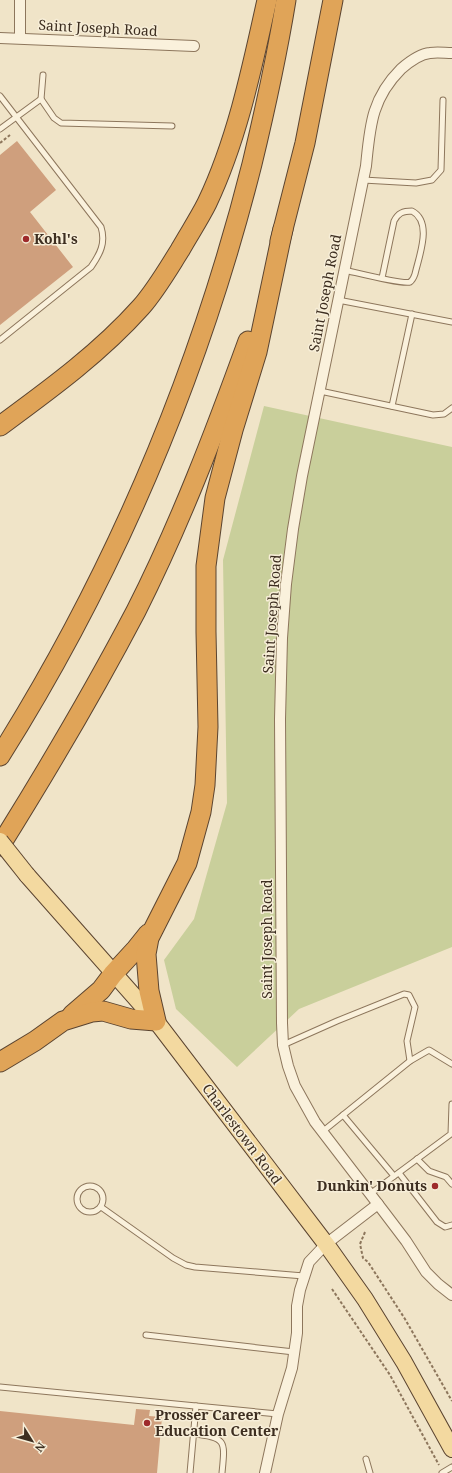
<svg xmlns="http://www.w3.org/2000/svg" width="452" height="1473" viewBox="0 0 452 1473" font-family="'Noto Serif',serif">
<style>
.green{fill:#c9cf9b}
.building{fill:#cf9f7d}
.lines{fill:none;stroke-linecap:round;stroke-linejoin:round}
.service-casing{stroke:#8d765c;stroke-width:7}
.minor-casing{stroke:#8d765c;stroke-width:12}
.primary-casing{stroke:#5b4430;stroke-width:18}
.motorway-casing{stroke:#5b4430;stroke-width:21}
.path{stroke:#8d765c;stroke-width:2;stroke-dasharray:3 2;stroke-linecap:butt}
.service{stroke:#faf1dc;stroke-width:5}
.minor{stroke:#faf1dc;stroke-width:10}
.primary{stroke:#f3d9a0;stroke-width:16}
.motorway{stroke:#e0a458;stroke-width:19}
.primary-bridge-casing{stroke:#5b4430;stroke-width:18;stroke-linecap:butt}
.primary-bridge{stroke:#f3d9a0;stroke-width:16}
.poi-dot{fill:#9e2a2b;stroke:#f7eed8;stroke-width:1.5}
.labels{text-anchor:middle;stroke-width:3;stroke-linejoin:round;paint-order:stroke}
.street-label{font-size:14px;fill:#3d2e20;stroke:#f7eed8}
.poi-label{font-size:14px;font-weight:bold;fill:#3d2e20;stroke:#f7eed8;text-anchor:start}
</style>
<rect width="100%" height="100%" fill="#f0e4c8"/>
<polygon class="green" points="264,406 452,447 452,947 299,1009 237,1067 176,1009 164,960 194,919 227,803 223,560"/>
<g class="building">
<polygon points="17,141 56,190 30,212 73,267 0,325 0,155"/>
<polygon points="136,1409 150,1410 149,1416 162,1417 157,1473 0,1473 0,1411 134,1425"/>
</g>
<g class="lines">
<defs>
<g id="service">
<path d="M 0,96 L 101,227 C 106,243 100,254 91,267 L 0,340"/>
<polyline points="41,99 43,75"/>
<polyline points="0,129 41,99 54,118 61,123 172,126"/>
<polyline points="363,180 416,183 432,180 441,170 443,100"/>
<path d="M 344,270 C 354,272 404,285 410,282 C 413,280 414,277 415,274 C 419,256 433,222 412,211 C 403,211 398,213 394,221 L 382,278"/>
<polyline points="338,300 452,322"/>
<polyline points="320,391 433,415 444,414 452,408"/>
<polyline points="392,406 412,314"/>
<polyline points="283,1045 337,1021 404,994 409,995 415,1007 407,1041 410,1061"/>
<polyline points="343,1115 394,1176"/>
<polyline points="322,1132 410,1061 429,1050 452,1064"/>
<polyline points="417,1159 429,1171 446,1177 452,1184"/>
<polyline points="399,1173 437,1222 445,1227 452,1225"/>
<circle cx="90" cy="1199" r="13"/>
<polyline points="370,1194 451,1134 452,1104"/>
<polyline points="101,1207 173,1258 186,1265 195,1267 304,1276"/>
<polyline points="146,1335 294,1352"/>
<polyline points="0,1387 278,1414"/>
<path d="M 194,1434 C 227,1437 225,1442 222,1473"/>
<polyline points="366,1459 370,1473"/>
<polyline points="190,1473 196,1406"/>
<polyline points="442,1473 452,1467"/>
</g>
<g id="minor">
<polyline points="0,38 194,46"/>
<polyline points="20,38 20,0"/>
<path d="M 452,53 C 445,53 437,52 430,53 C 419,54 409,62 401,69 C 371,99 370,127 366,166 L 302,476 L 293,529 L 286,584 L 282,638 L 280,719 L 282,1023 L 283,1045 L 288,1066 L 295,1086 L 315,1122 L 384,1212 L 406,1241 L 426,1272 L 438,1284 L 452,1295"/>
<polyline points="265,1473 278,1414 292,1368 297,1333 297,1306 300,1290 309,1262 326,1244 378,1204"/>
</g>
<polyline id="primary" points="27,875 156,1021 326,1244 365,1299 404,1362 452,1449"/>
<g id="motorway">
<polyline points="280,241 305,143 333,0"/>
<path d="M 0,426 C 49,390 100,353 141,307 C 156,290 168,269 180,250 C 189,234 199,219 207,203 C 237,140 252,68 267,0"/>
<path d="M 0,756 C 115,573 199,374 252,164 C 265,110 277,55 286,0"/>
<path d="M 0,846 C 48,769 94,691 136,611 C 180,524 215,432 248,341"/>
<polyline points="72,1015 101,990 113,974 136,949 148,934"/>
<polyline points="0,1062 35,1041 63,1021 92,1012 103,1011 131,1019 156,1021 149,991 146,954 149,938 187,863 201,812 205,785 208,727 206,632 206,566 215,498 233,430 257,352 283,229"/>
</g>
</defs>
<use href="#service" class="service-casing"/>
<use href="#minor" class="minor-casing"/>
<use href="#primary" class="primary-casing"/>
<use href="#motorway" class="motorway-casing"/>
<g class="path">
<polyline points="0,143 10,135"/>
<polyline points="365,1232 360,1244 363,1258 368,1262 405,1319 452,1401"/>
<polyline points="332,1289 390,1375 439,1465"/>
</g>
<use href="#service" class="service"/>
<use href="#minor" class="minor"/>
<use href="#primary" class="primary"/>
<use href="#motorway" class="motorway"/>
<defs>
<polyline id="primary-bridge" points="0,841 27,875"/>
</defs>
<use href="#primary-bridge" class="primary-bridge-casing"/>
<use href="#primary-bridge" class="primary-bridge"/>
</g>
<g class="poi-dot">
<circle cx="26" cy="239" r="4"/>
<circle cx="435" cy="1186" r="4"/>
<circle cx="147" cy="1423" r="4"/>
</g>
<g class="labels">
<g class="street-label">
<text transform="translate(98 28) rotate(3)" y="5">Saint Joseph Road</text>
<text transform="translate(325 293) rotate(-79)" y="5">Saint Joseph Road</text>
<text transform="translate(272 614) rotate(-86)" y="5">Saint Joseph Road</text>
<text transform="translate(267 939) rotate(-90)" y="5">Saint Joseph Road</text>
<text transform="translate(242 1134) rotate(53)" y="5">Charlestown Road</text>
</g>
<g class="poi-label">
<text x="34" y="244">Kohl's</text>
<text x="427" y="1191" text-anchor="end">Dunkin' Donuts</text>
<text x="155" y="1420">Prosser Career<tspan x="155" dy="16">Education Center</tspan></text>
</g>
</g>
<g transform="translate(32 1441) rotate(127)" stroke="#f7eed8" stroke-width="3" paint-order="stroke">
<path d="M0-3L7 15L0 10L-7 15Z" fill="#3d2e20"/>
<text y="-6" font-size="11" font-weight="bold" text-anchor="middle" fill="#3d2e20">N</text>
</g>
</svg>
